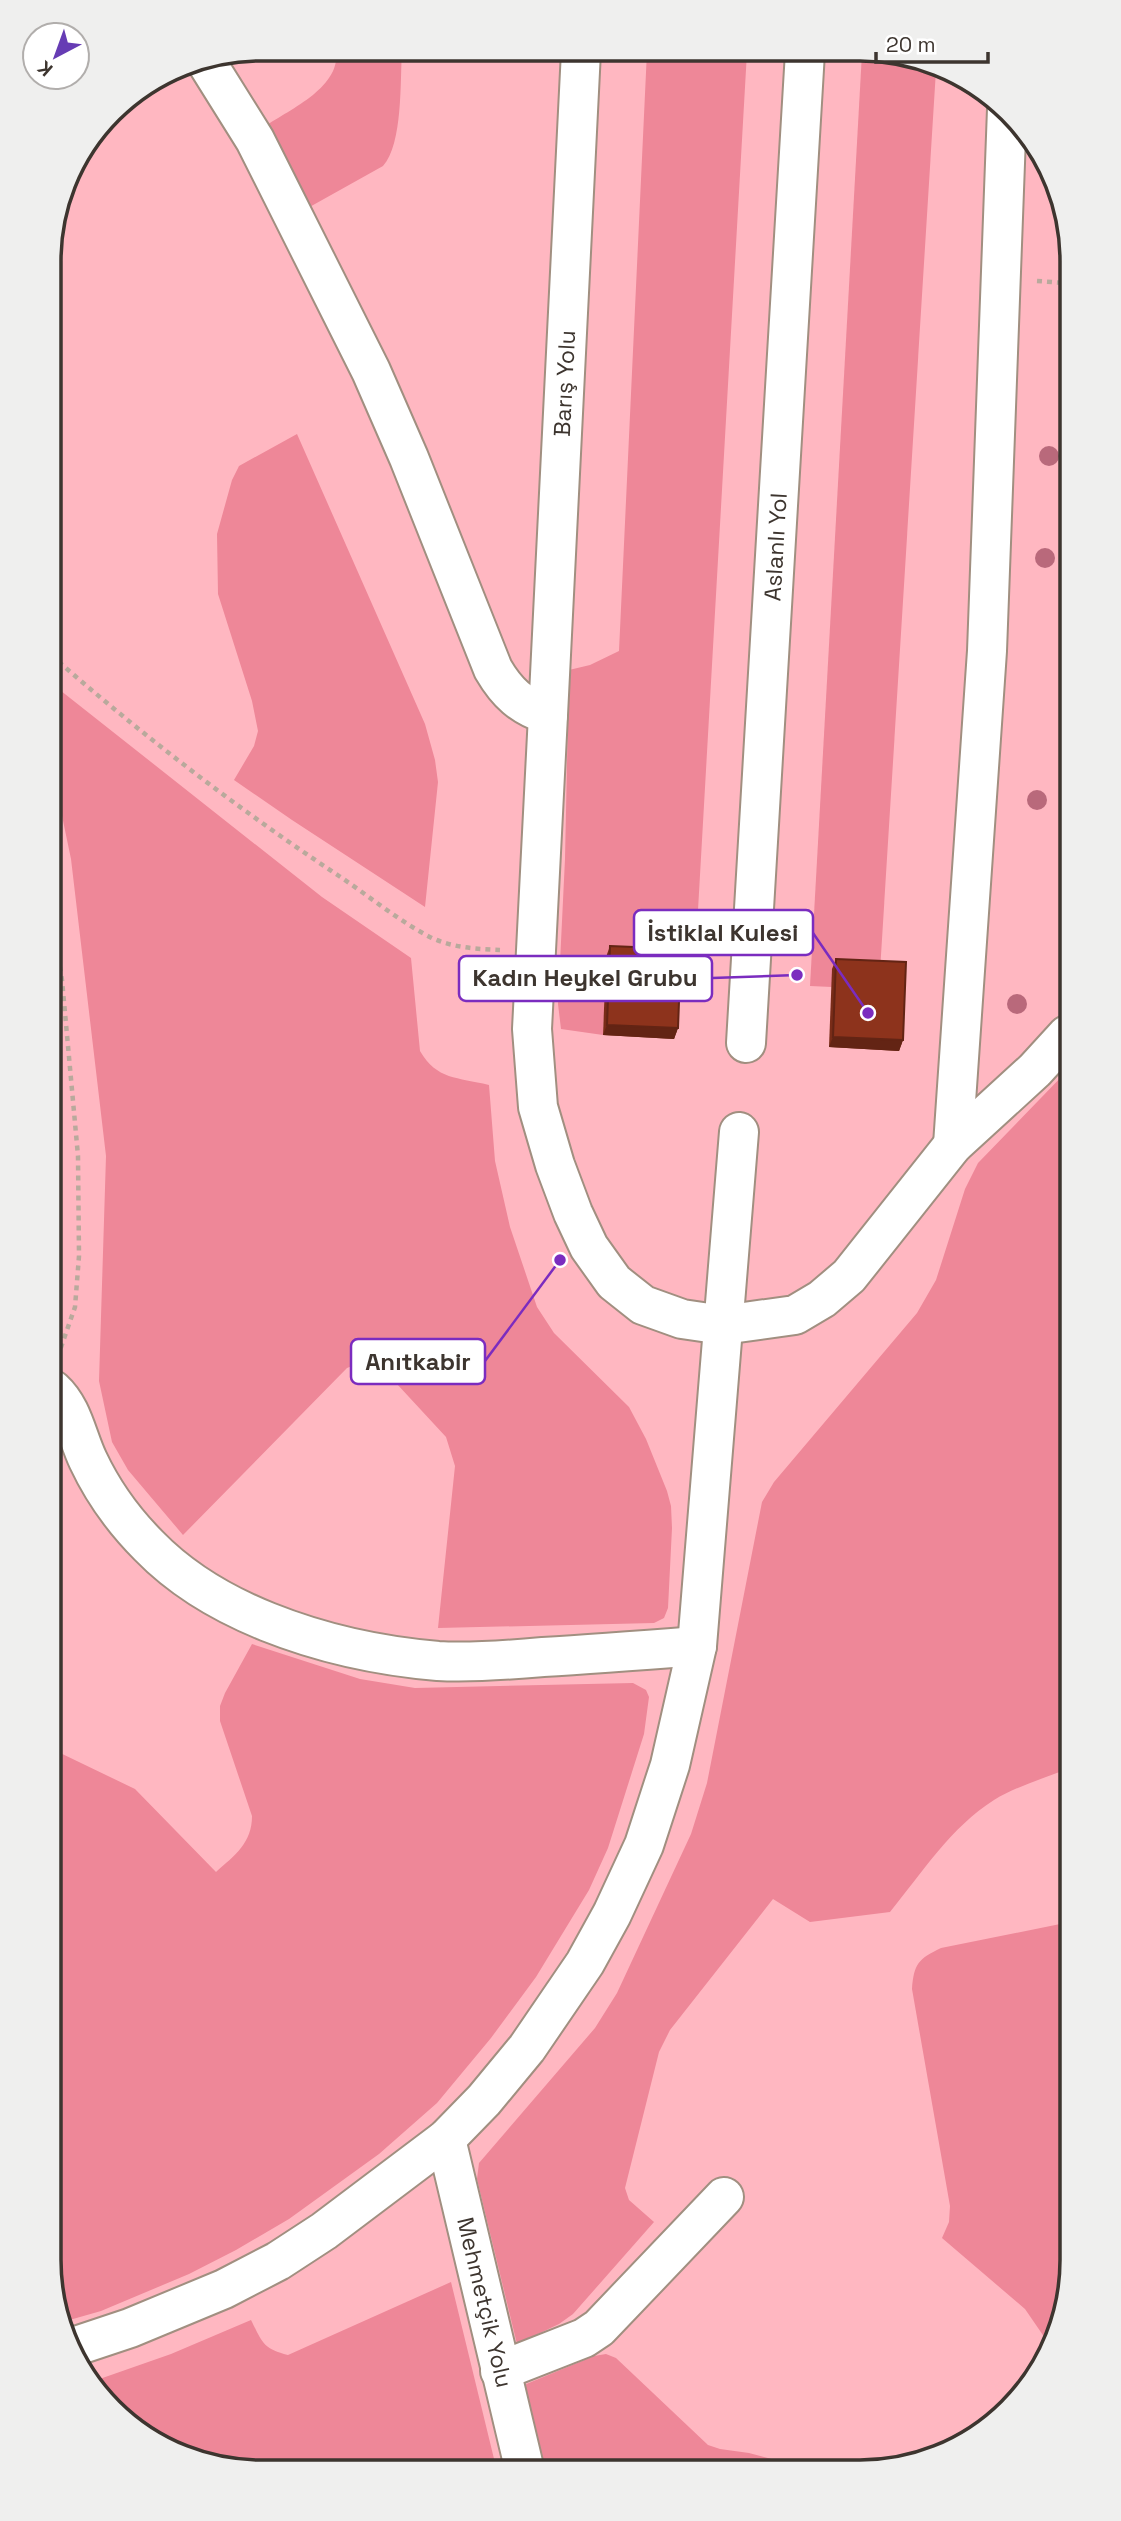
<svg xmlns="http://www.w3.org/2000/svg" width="1121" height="2521" viewBox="0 0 1121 2521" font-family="'Space Grotesk',sans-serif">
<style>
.green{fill:#ffb7c1}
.forest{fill:#ee8798}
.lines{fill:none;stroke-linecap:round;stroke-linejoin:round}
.minor-casing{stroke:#a18f80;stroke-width:42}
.path{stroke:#b9a99c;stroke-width:4.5;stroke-dasharray:5 5;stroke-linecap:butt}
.minor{stroke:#fff;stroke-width:38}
.tree{fill:#b9697b}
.wall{fill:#792c18}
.shaded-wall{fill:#632414}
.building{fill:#8d331c;stroke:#632414;stroke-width:2}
.labels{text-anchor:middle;stroke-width:7;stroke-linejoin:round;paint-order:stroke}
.street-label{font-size:23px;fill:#3d352f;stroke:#fff}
.rim{fill:none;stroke:#3d352f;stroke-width:3.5}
.leader{fill:none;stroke:#7b2cbf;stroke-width:2.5}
.callout-dot{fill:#7b2cbf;stroke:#fff;stroke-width:2.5}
.callout{fill:#fff;stroke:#7b2cbf;stroke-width:2.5}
.callout-label{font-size:24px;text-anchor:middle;font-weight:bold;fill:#3d352f}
</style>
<rect width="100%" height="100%" fill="#f5e1d1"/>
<polygon class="green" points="261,49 901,53 1000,102 1036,144 1065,206 1072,2274 1056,2341 1028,2389 977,2436 915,2465 220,2468 121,2419 78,2366 56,2315 49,247 71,168 121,102 180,65"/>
<g class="forest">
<path d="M 336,49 L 402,50 C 400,81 403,144 383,166 L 306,209 L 264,127 C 292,108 342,87 336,49 Z"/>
<polygon points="647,51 747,52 694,980 677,979 607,957 603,1035 561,1029 558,1004 565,859 569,670 590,665 619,651"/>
<polygon points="862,53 901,53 936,70 880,971 832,987 810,986"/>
<polygon points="297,434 425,724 435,760 438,782 425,907 292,820 234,780 254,746 258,731 252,701 218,594 217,534 232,480 239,466"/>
<path d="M 51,683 L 322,897 L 411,958 L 420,1051 C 437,1080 457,1077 489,1085 L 495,1161 L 510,1227 L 537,1307 L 554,1333 L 629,1407 L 646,1439 L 667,1491 L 671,1506 L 672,1528 L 668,1608 L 664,1618 L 654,1623 L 438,1628 L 455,1466 L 446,1437 L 384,1370 C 370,1363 361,1362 347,1368 L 183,1535 L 128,1470 L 112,1442 L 99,1381 L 106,1156 L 71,859 L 51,763 Z"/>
<path d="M 1068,1070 L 1070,1768 C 1045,1778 1017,1786 994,1800 C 952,1826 921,1874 890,1912 L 810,1922 L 773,1899 L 670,2030 L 659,2052 L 625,2188 L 629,2200 L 654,2222 L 573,2314 L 559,2324 L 517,2344 L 477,2179 L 479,2163 L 595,2028 L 617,1993 L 691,1834 L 707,1783 L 762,1502 L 774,1482 L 917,1313 L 936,1280 L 965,1189 L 978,1163 Z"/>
<path d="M 52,1117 C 56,1169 69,1253 53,1301 Z"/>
<path d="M 252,1644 L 360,1679 L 415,1688 L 633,1683 L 646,1690 L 649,1697 L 644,1734 L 608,1848 L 589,1890 L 536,1977 L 491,2038 L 437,2103 L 379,2154 L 289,2219 L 236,2250 L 189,2274 L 101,2311 L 59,2323 L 56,2315 L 54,1750 L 135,1789 L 216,1872 C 235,1855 252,1843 252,1816 L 220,1721 L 220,1706 L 225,1693 Z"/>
<path d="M 1070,1922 L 1072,2274 L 1056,2341 L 1047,2357 L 1047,2341 L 1025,2309 L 942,2238 L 949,2222 L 950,2206 L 912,1989 C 914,1964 918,1959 941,1948 Z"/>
<path d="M 451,2282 L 496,2467 L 220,2468 L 121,2419 L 91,2382 L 171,2354 L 251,2320 C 262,2342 263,2349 288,2355 Z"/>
<polygon points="606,2354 616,2358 708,2445 720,2449 749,2453 795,2465 543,2466 524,2385 594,2356"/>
</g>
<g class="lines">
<defs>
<g id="minor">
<path d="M 205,60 L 255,140 L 371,371 L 409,458 L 493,669 C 507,693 521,706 548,715 L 532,1029 L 538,1107 L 555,1165 L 573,1213 L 589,1247 L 614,1282 L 643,1305 L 682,1319 L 723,1325 L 795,1315 L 822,1299 L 849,1276 L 953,1145 L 1035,1070 L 1067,1035"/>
<path id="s1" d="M 548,715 L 581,51"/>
<path id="s2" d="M 746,1043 L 805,52"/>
<polyline points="953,1145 987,651 1007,109"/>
<path d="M 53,1390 C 73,1408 77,1437 88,1460 C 103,1492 124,1521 149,1546 C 183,1581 223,1604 268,1622 C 323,1644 379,1656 438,1661 C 472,1663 509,1660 543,1657 C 595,1654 646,1650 697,1646"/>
<path id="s3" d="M 446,2139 L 524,2467"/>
<polyline points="70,2348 130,2328 224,2289 278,2261 324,2231 446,2139 484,2100 527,2048 585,1963 612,1914 644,1845 670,1765 697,1646 739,1132"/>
<polyline points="500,2371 584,2338 599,2328 724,2197"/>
</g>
</defs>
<use href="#minor" class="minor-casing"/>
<g class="path">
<polyline points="1037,281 1065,283"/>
<path d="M 51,655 C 142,735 238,809 339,876 C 369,896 400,922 432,938 C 454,948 477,949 500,950"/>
<polyline points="52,917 62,980 78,1156 79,1256 75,1307 59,1353"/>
</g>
<use href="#minor" class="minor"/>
</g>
<g class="tree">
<circle cx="1049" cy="456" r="10"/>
<circle cx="1045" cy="558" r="10"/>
<circle cx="1037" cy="800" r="10"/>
<circle cx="1017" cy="1004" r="10"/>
</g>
<g class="wall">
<polygon points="610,946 678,1028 674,1039 603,1035 606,957"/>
<polygon points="836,959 903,1040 899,1051 829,1047 832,969"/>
</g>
<g class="shaded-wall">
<polygon points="607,1025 678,1028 674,1039 603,1035"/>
<polygon points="833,1037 903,1040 899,1051 829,1047"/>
</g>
<g class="building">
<polygon points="610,946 681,949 678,1028 607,1025"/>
<polygon points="836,959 906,962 903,1040 833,1037"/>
</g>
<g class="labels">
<g class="street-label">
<text dy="8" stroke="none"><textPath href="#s1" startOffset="332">Barış Yolu</textPath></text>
<text dy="8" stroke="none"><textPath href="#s2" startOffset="497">Aslanlı Yol</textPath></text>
<text dy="8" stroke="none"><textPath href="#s3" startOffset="168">Mehmetçik Yolu</textPath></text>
</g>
</g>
<path d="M0 0H1121V2521H0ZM261 61H860A200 200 0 0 1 1060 261V2260A200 200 0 0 1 860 2460H261A200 200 0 0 1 61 2260V261A200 200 0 0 1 261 61Z" fill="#efefee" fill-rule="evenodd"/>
<path class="rim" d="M261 61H860A200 200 0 0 1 1060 261V2260A200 200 0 0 1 860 2460H261A200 200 0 0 1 61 2260V261A200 200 0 0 1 261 61Z"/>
<path class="leader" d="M868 1013L813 933M797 975L712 978M560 1260L485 1361"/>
<g class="callout-dot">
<circle cx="868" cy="1013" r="7"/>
<circle cx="797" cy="975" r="7"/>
<circle cx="560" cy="1260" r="7"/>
</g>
<g class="callout">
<rect x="634" y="910" width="179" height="45" rx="7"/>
<rect x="459" y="956" width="253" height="45" rx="7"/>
<rect x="351" y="1339" width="134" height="45" rx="7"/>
</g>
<g class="callout-label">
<text x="723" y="941">İstiklal Kulesi</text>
<text x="585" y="986">Kadın Heykel Grubu</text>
<text x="418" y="1370">Anıtkabir</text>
</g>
<g transform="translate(56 56) rotate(221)"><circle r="33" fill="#ffffff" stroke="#b1aeac" stroke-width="2"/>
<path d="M0-5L12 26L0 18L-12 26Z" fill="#663cb4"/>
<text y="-10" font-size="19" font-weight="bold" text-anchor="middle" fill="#3d352f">K</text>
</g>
<path d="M876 52v10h112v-10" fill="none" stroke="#3d352f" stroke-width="3.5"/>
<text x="886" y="52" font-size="21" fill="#3d352f" stroke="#ffffff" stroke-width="5" paint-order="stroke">20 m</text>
</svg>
